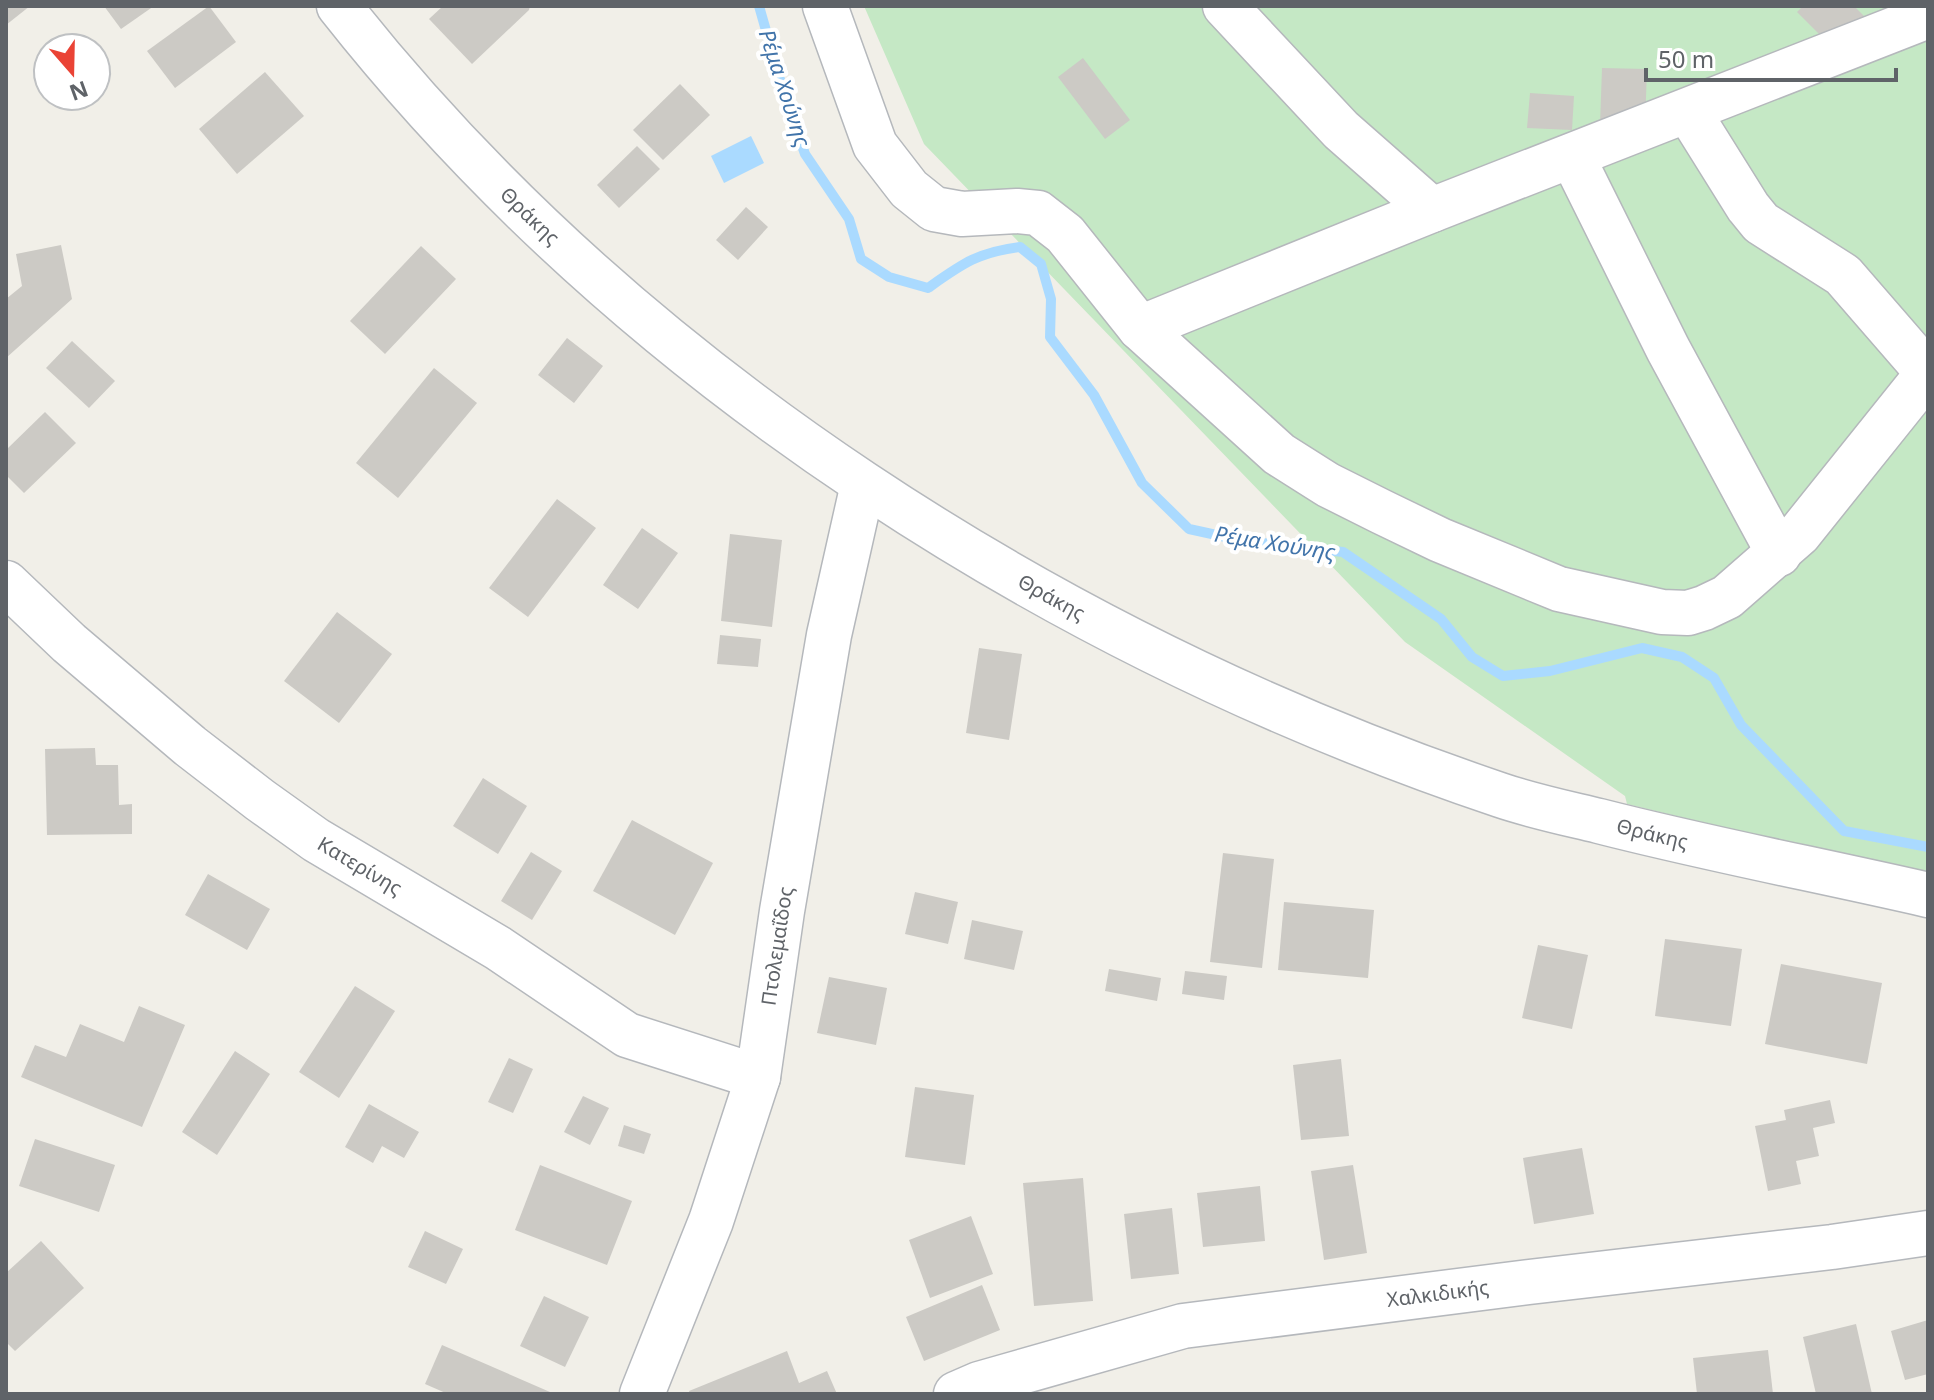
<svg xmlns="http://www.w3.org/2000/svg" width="1934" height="1400" viewBox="0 0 1934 1400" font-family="'Noto Sans',sans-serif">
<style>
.green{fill:#c5e8c5}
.water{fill:#aadaff}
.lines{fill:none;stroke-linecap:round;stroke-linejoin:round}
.stream{stroke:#aadaff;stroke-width:10}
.building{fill:#cccac5}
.minor-casing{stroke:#b5b8bc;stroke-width:47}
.minor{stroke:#fff;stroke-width:44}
.labels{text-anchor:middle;stroke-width:8;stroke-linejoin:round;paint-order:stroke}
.street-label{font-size:20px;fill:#5f6368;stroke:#fff}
.water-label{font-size:22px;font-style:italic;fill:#4174aa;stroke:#fff}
</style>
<rect width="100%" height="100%" fill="#f1efe8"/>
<polygon class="green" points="864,6 1928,6 1928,878 1627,804 1625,796 1405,642 924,144"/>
<polygon class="water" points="751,136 764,163 724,183 711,156"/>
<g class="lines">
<path class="stream" d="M 759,6 L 785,97 L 805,154 L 849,219 L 861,259 L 889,277 L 928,288 C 962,264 978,252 1020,247 L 1041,264 L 1051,299 L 1050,337 L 1094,395 L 1142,483 L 1189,529 L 1244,541 L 1343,552 L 1441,619 L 1472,657 L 1503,676 L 1550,671 L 1642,648 L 1682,657 L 1714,678 L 1741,725 L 1844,831 L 1928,847"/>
</g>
<g class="building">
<polygon points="7,6 30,6 6,25"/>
<polygon points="104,6 154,6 121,29"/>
<polygon points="209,6 236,42 175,88 147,51"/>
<polygon points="443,6 530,6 529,10 472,64 429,19"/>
<polygon points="1803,6 1854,6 1866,18 1834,49 1797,12"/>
<polygon points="1083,58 1130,120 1105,139 1058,77"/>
<polygon points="1602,68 1647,69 1645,126 1600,125"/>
<polygon points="265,72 304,116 237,174 199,129"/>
<polygon points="680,84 710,115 663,160 633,130"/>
<polygon points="1530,93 1574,96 1572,130 1527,128"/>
<polygon points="637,146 660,169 619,208 597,185"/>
<polygon points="746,207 768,227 738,260 716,240"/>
<polygon points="61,245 72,299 6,358 6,299 22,286 16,254"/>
<polygon points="421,246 456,279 385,354 350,321"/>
<polygon points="567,338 603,366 574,403 538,375"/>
<polygon points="72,341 115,381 89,408 46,368"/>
<polygon points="434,368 477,403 398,498 356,463"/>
<polygon points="45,412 76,443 24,493 6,475 6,450"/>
<polygon points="557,499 596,528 528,617 489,588"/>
<polygon points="642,528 678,553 638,609 603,585"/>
<polygon points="730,534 782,540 772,627 721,621"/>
<polygon points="337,612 392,654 339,723 284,681"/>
<polygon points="720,635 761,639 758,667 717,664"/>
<polygon points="979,648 1022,654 1009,740 966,733"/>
<polygon points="95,748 96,765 118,765 119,805 132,804 132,834 47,835 45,749"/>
<polygon points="483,778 527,806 498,854 453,826"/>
<polygon points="632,820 713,863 675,935 593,891"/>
<polygon points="531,852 562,871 532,920 501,901"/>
<polygon points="1223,853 1274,859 1262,968 1210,962"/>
<polygon points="208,874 270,909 247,950 185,915"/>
<polygon points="915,892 958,902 948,944 905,934"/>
<polygon points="1284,902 1374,910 1368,978 1278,970"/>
<polygon points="972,920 1023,931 1014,970 964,959"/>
<polygon points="1665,939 1742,949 1731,1026 1655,1016"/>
<polygon points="1538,945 1588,955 1572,1029 1522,1018"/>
<polygon points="1781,964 1882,983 1867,1064 1765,1044"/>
<polygon points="1109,969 1161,978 1157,1001 1105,991"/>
<polygon points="1185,971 1227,976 1224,1000 1182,994"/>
<polygon points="829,977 887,988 876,1045 817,1033"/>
<polygon points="355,986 395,1011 339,1098 299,1072"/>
<polygon points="139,1006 185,1025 142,1127 21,1077 35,1045 66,1057 80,1024 124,1042"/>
<polygon points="235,1051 270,1074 217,1155 182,1132"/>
<polygon points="509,1058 533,1069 513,1113 488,1102"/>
<polygon points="1341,1059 1349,1136 1301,1140 1293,1065"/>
<polygon points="915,1087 974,1095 965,1165 905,1157"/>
<polygon points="583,1096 609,1108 590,1145 564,1132"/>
<polygon points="1830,1100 1835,1123 1813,1128 1819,1156 1796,1161 1801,1184 1768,1191 1755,1126 1786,1120 1784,1110"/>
<polygon points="369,1104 419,1132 404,1158 382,1146 373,1163 345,1147"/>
<polygon points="624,1125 651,1134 644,1154 618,1146"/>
<polygon points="35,1139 115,1165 99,1212 19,1186"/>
<polygon points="1582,1148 1594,1214 1534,1224 1523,1158"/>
<polygon points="540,1165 632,1201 607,1265 515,1230"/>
<polygon points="1353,1165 1367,1253 1324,1260 1311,1171"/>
<polygon points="1083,1178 1093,1301 1034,1306 1023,1183"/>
<polygon points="1260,1186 1265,1241 1203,1247 1197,1193"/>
<polygon points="1172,1208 1179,1274 1131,1279 1124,1214"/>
<polygon points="971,1216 993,1274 930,1298 909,1240"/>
<polygon points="425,1231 463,1249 446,1284 408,1267"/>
<polygon points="41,1241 84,1288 15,1351 6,1342 6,1273"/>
<polygon points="982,1285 1000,1330 924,1361 906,1317"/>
<polygon points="544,1296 589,1317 565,1367 520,1346"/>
<polygon points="1928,1320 1928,1374 1905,1380 1891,1331"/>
<polygon points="1856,1324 1872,1394 1816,1394 1803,1337"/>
<polygon points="442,1345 550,1392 549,1394 448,1394 425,1384"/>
<polygon points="1768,1350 1773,1394 1697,1394 1693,1358"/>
<polygon points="787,1351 799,1383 827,1371 837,1394 690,1394 689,1391"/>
</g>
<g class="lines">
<defs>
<g id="minor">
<path id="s1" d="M 339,6 C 630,375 1058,646 1500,795 C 1532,806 1566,813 1599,821 C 1708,849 1819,870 1928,895"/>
<polyline points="825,6 875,145 909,189 934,209 962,214 1017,211 1038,213 1065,234 1140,328 1279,454 1328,485 1382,512 1440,540 1559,589 1662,612 1688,613 1704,608 1727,597 1799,534 1928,373"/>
<polyline points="1225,6 1341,130 1432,210"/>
<polyline points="1688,111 1748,207 1761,223 1843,275 1928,373"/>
<polyline points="1572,156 1668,349 1779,554"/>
<polyline points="1140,328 1432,210 1928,16"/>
<path id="s2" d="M 6,583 L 69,643 L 190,746 L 260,800 L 316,840 L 498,948 L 627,1035 L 758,1077"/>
<path id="s3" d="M 642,1394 L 711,1221 L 758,1077 L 782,911 L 829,635 L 863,484"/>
<path id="s4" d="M 956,1394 L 979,1384 L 1183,1326 L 1529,1282 L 1832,1247 L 1928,1233"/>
</g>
</defs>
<use href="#minor" class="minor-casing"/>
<use href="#minor" class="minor"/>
</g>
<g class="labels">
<g class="street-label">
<text dy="7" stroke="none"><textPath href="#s1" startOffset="284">Θράκης</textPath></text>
<text dy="7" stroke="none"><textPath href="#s1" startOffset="932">Θράκης</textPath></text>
<text dy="7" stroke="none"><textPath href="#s1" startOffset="1580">Θράκης</textPath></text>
<text dy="7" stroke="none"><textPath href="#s2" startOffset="454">Κατερίνης</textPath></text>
<text dy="7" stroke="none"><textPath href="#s3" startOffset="470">Πτολεμαΐδος</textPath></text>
<text dy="7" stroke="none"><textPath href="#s4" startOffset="494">Χαλκιδικής</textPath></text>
</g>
<g class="water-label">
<text transform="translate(785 88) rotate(72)" y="8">Ρέμα Χούνης</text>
<text transform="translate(1275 543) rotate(9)" y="8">Ρέμα Χούνης</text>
</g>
</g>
<rect width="1934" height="1400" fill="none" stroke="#5f6368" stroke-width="16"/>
<g transform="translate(72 72) rotate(160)"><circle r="38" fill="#ffffff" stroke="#bfc1c3" stroke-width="2"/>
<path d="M0-6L14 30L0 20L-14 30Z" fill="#ea4335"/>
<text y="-12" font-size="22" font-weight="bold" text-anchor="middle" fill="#5f6368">N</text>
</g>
<path d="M1646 68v12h250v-12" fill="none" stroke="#5f6368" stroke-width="4"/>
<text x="1658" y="68" font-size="24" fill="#5f6368" stroke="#ffffff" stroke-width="6" paint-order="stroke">50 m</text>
</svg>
